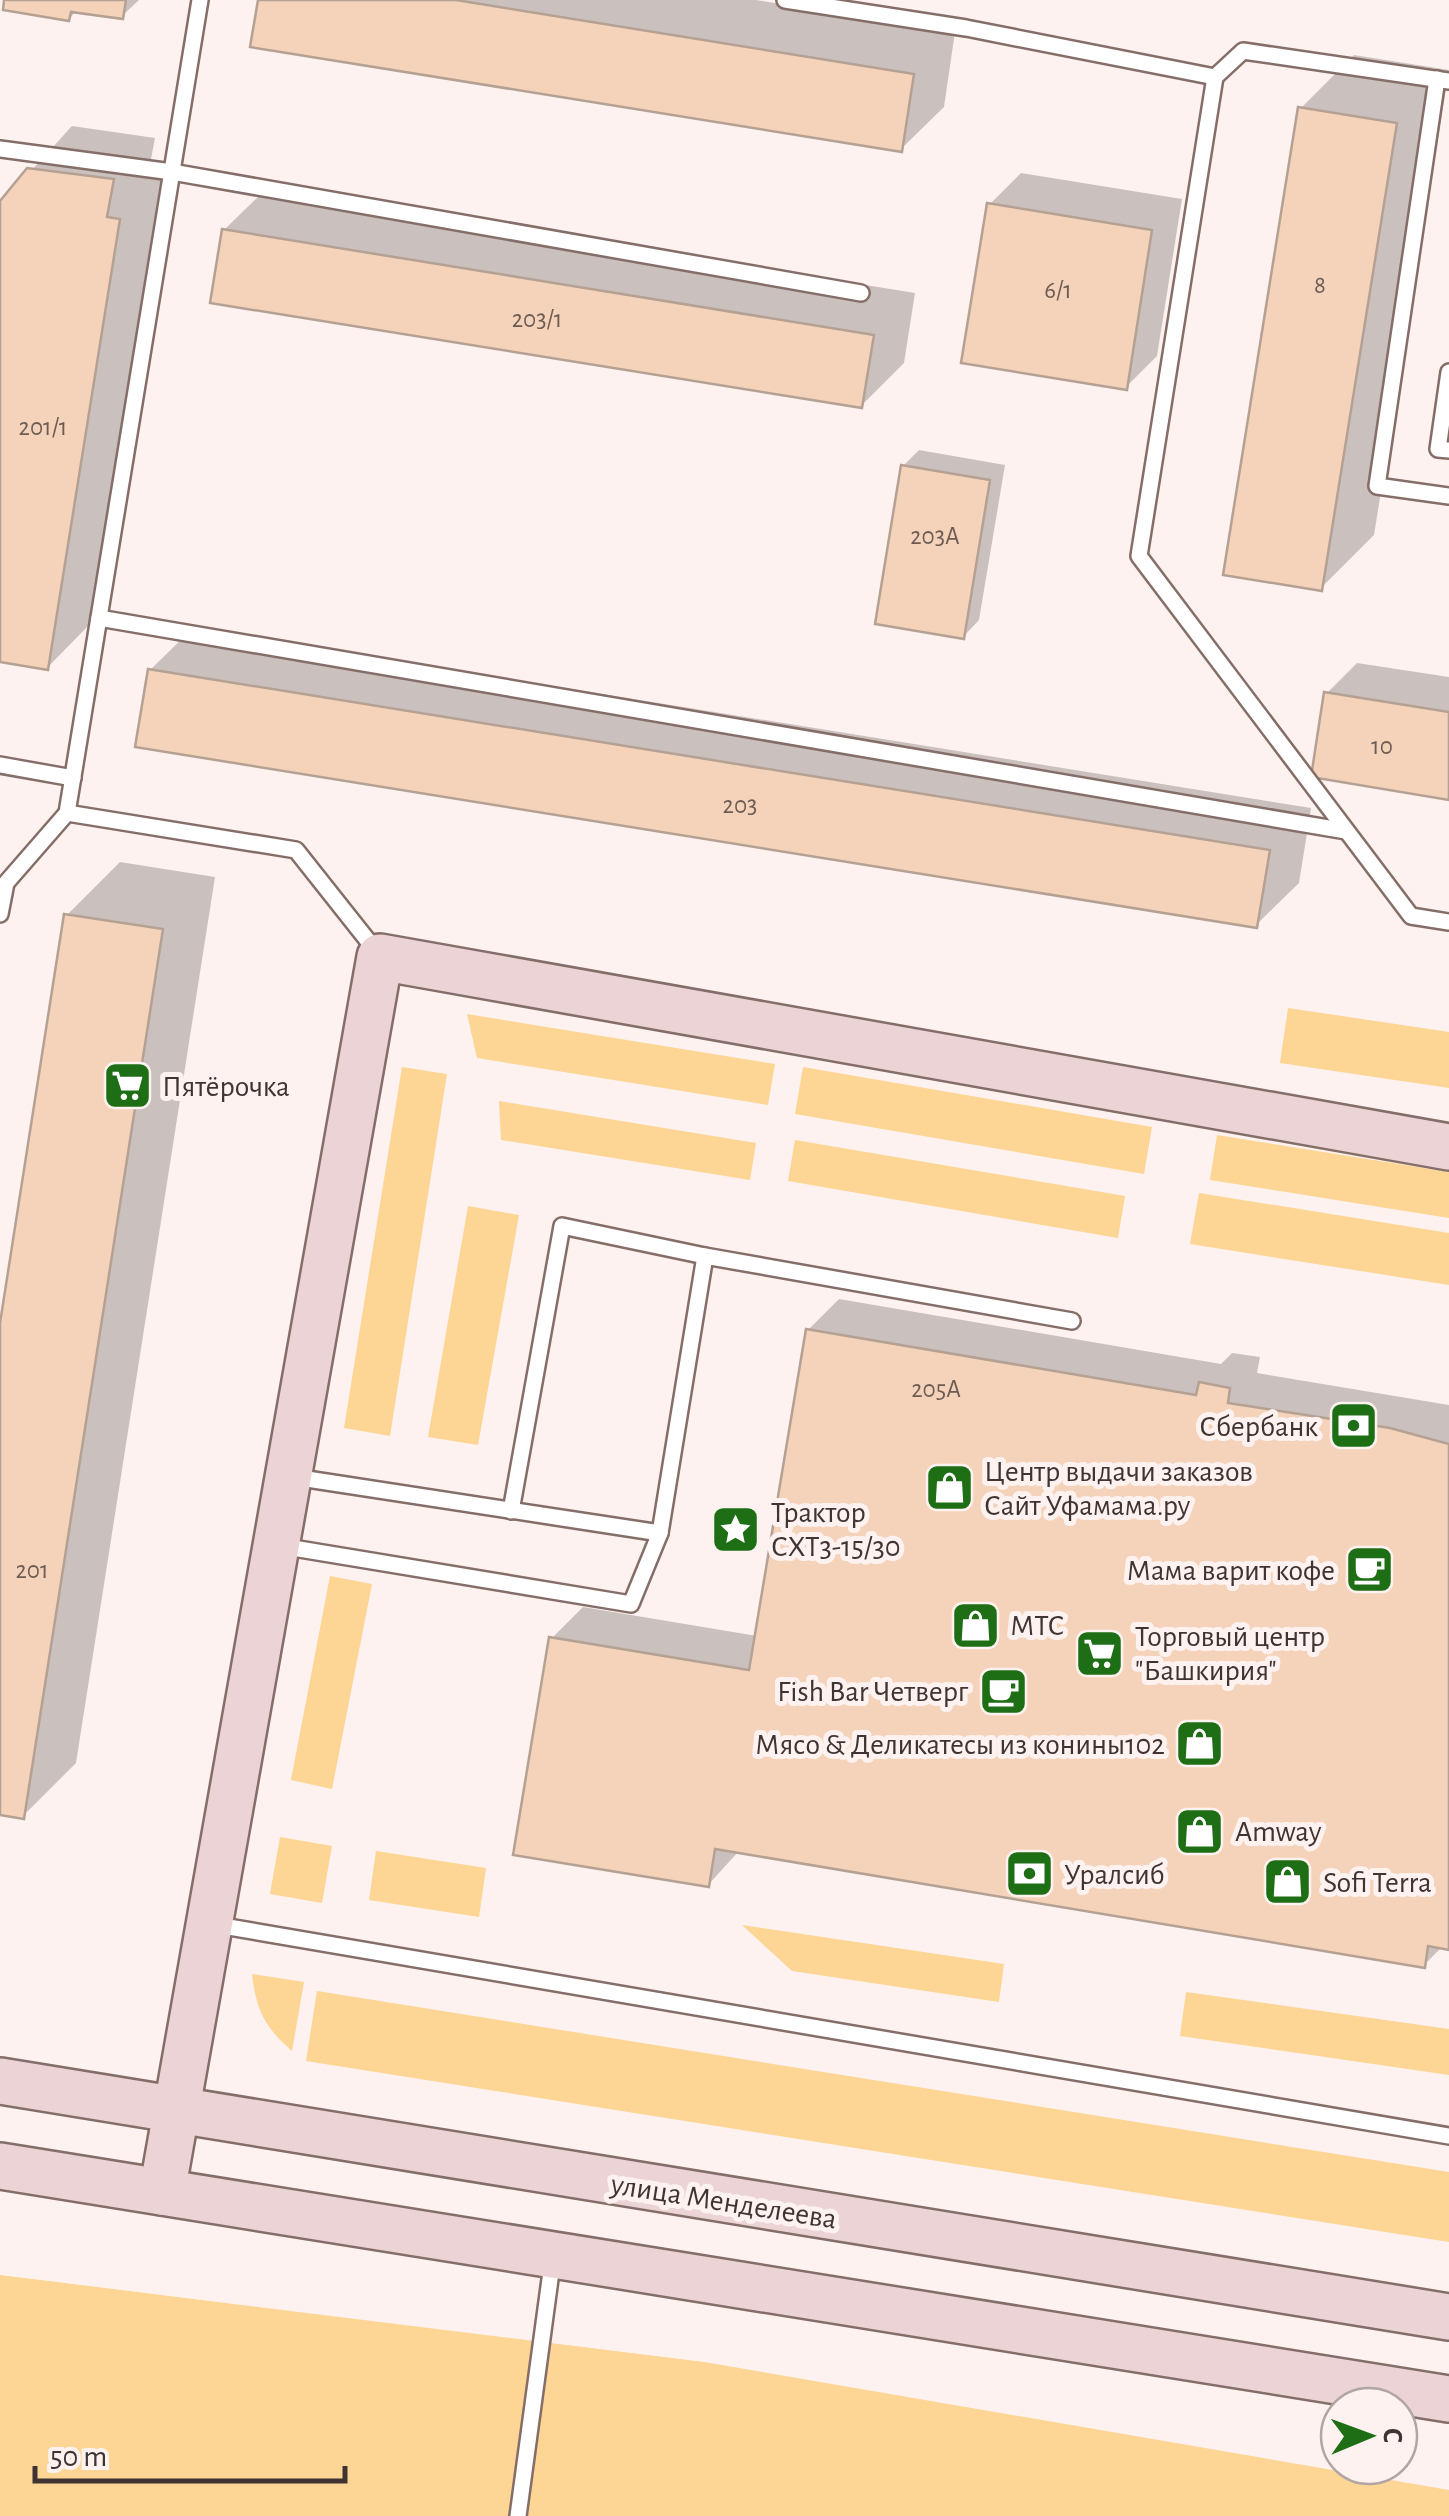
<svg xmlns="http://www.w3.org/2000/svg" width="1449" height="2516" viewBox="0 0 1449 2516" font-family="'Alegreya Sans',sans-serif">
<style>
.green{fill:#fdd594}
.shadow{fill:#0003}
.building{fill:#f5d3ba;stroke:#b5a193;stroke-width:2.5}
.lines{fill:none;stroke-linecap:round;stroke-linejoin:round}
.lane-casing{stroke:#856e67;stroke-width:20}
.secondary-casing{stroke:#856e67;stroke-width:50}
.lane{stroke:#fff;stroke-width:15}
.secondary{stroke:#ecd4d6;stroke-width:45}
.labels{text-anchor:middle;stroke-width:10;stroke-linejoin:round;paint-order:stroke}
.number-label{font-size:25px;fill:#6c5c54}
.poi-label{font-size:30px;fill:#3f3432;stroke:#fdf2ef;text-anchor:start}
.street-label{font-size:30px;fill:#3f3432;stroke:#fdf2ef}
</style>
<rect width="100%" height="100%" fill="#fdf2ef"/>
<g class="green">
<polygon points="1288,1008 1449,1032 1449,1088 1280,1063"/>
<polygon points="467,1014 775,1064 768,1105 477,1058"/>
<polygon points="402,1067 447,1074 390,1436 344,1428"/>
<polygon points="803,1067 1152,1127 1144,1174 795,1114"/>
<polygon points="499,1101 756,1143 750,1180 501,1140"/>
<polygon points="1217,1135 1449,1172 1449,1218 1210,1180"/>
<polygon points="795,1140 1125,1196 1118,1238 788,1181"/>
<polygon points="1199,1193 1449,1233 1449,1285 1190,1244"/>
<polygon points="468,1206 519,1215 478,1445 428,1437"/>
<polygon points="330,1576 372,1584 332,1789 291,1780"/>
<polygon points="280,1837 332,1846 322,1903 270,1894"/>
<polygon points="376,1851 486,1868 479,1917 369,1900"/>
<polygon points="742,1925 1004,1964 999,2002 792,1971"/>
<path d="M 252,1974 L 304,1982 L 292,2051 C 264,2027 256,2009 252,1974 Z"/>
<polygon points="317,1991 1449,2172 1449,2242 306,2061"/>
<polygon points="1186,1992 1449,2029 1449,2075 1180,2036"/>
<polygon points="0,2275 704,2362 1449,2490 1449,2516 0,2516"/>
</g>
<g class="shadow">
<polygon points="7,0 139,0 122,16 77,10 69,19"/>
<polygon points="260,0 756,0 955,32 944,107 901,149"/>
<polygon points="1354,55 1449,70 1374,535 1321,588 1301,108"/>
<polygon points="72,126 155,138 148,175 161,178 89,625 47,668 0,660 0,205"/>
<polygon points="1021,173 1182,199 1157,356 1126,387 990,204"/>
<polygon points="267,188 915,293 904,363 861,406 224,230"/>
<polygon points="919,450 1005,465 979,620 964,636 903,466"/>
<polygon points="193,628 1311,808 1299,883 1256,925 150,670"/>
<polygon points="1357,663 1449,677 1449,797 1326,694"/>
<polygon points="120,862 215,877 76,1763 23,1816 0,1812 0,1339 67,915"/>
<polygon points="839,1299 1221,1364 1232,1353 1260,1357 1257,1373 1449,1405 1449,1947 1443,1946 1424,1965 739,1851 708,1885 552,1638 583,1607 757,1636 808,1330"/>
</g>
<g class="building">
<polygon points="4,0 126,0 123,19 71,12 69,21 3,10"/>
<polygon points="258,0 456,0 914,74 902,152 250,47"/>
<polygon points="1298,107 1397,123 1322,591 1223,575"/>
<polygon points="27,168 114,179 107,217 120,219 48,670 0,662 0,201"/>
<polygon points="987,203 1152,230 1127,390 961,363"/>
<polygon points="222,229 874,335 862,408 210,303"/>
<polygon points="901,465 990,480 964,639 875,624"/>
<polygon points="148,669 1270,850 1257,928 135,747"/>
<polygon points="1324,692 1449,712 1449,800 1311,777"/>
<polygon points="64,914 163,929 24,1819 0,1815 0,1323"/>
<polygon points="806,1329 1196,1395 1199,1382 1230,1388 1228,1403 1390,1428 1449,1444 1449,1950 1428,1946 1425,1968 715,1849 709,1887 513,1855 549,1637 749,1670"/>
</g>
<g class="lines">
<defs>
<g id="lane">
<polyline points="200,0 67,813 296,850 380,956"/>
<polyline points="785,0 966,28 1215,77 1243,51 1449,81"/>
<polyline points="1215,77 1139,556 1411,916 1449,922"/>
<polyline points="1437,79 1377,486 1449,496"/>
<polyline points="0,149 172,172 861,293"/>
<polyline points="1449,372 1438,449 1449,450"/>
<polyline points="99,618 1346,831"/>
<polyline points="0,765 73,778"/>
<polyline points="0,914 6,883 67,813"/>
<polyline points="294,1477 660,1533"/>
<polyline points="511,1511 562,1226 705,1256"/>
<polyline points="281,1546 631,1604 660,1533 705,1256 1072,1321"/>
<polyline points="211,1924 1449,2136"/>
<polyline points="518,2516 553,2257"/>
</g>
<g id="secondary">
<polyline points="0,2081 1449,2317"/>
<polyline points="0,2166 1449,2399"/>
<polyline points="162,2192 380,957 1449,1147"/>
</g>
</defs>
<use href="#lane" class="lane-casing"/>
<use href="#secondary" class="secondary-casing"/>
<use href="#lane" class="lane"/>
<use href="#secondary" class="secondary"/>
</g>
<defs>
<symbol id="supermarket-square" viewBox="-11 -11 22 22"><rect x="-9" y="-9" width="18" height="18" rx="4" fill="#1d6e14" stroke="#fdf2ef"/><path d="M-6-5.5h2.5l.6 2H6L4.5 2H-2.5L-4.4-4H-6ZM-1.5 3.2a1.3 1.3 0 1 0 .1 0ZM3 3.2a1.3 1.3 0 1 0 .1 0Z" fill="#fff"/></symbol>
<symbol id="bank-square" viewBox="-11 -11 22 22"><rect x="-9" y="-9" width="18" height="18" rx="4" fill="#1d6e14" stroke="#fdf2ef"/><path d="M-6-4H6V4H-6ZM0-2.3a2.3 2.3 0 1 0 0 4.6a2.3 2.3 0 1 0 0-4.6Z" fill="#fff"/></symbol>
<symbol id="shop-square" viewBox="-11 -11 22 22"><rect x="-9" y="-9" width="18" height="18" rx="4" fill="#1d6e14" stroke="#fdf2ef"/><path d="M-5-2.5h2.3a2.7 3.5 0 0 1 5.4 0H5L5.5 6h-11ZM-1.5-2.5h3a1.5 2.3 0 0 0-3 0Z" fill="#fff"/></symbol>
<symbol id="sight-square" viewBox="-11 -11 22 22"><rect x="-9" y="-9" width="18" height="18" rx="4" fill="#1d6e14" stroke="#fdf2ef"/><path d="M0-6L1.8-2.2L6-1.7L2.9 1.2L3.7 5.4L0 3.3L-3.7 5.4L-2.9 1.2L-6-1.7L-1.8-2.2Z" fill="#fff"/></symbol>
<symbol id="cafe-square" viewBox="-11 -11 22 22"><rect x="-9" y="-9" width="18" height="18" rx="4" fill="#1d6e14" stroke="#fdf2ef"/><path d="M-5.5-4.5H6V0H3Q3 3.5 0 3.5H-2.5Q-5.5 3.5-5.5 0ZM3-3.2v2h1.7v-2ZM-6 4.5H4V6H-6Z" fill="#fff"/></symbol>
</defs>
<g fill-rule="evenodd">
<use href="#supermarket-square" x="100" y="1058" width="55" height="55"/>
<use href="#bank-square" x="1326" y="1398" width="55" height="55"/>
<use href="#shop-square" x="922" y="1460" width="55" height="55"/>
<use href="#sight-square" x="708" y="1502" width="55" height="55"/>
<use href="#cafe-square" x="1342" y="1542" width="55" height="55"/>
<use href="#shop-square" x="948" y="1598" width="55" height="55"/>
<use href="#supermarket-square" x="1072" y="1626" width="55" height="55"/>
<use href="#cafe-square" x="976" y="1664" width="55" height="55"/>
<use href="#shop-square" x="1172" y="1716" width="55" height="55"/>
<use href="#shop-square" x="1172" y="1804" width="55" height="55"/>
<use href="#bank-square" x="1002" y="1846" width="55" height="55"/>
<use href="#shop-square" x="1260" y="1854" width="55" height="55"/>
</g>
<g class="labels">
<g class="number-label">
<text x="1320" y="293">8</text>
<text x="1058" y="298">6/1</text>
<text x="537" y="327">203/1</text>
<text x="43" y="435">201/1</text>
<text x="935" y="544">203А</text>
<text x="1382" y="754">10</text>
<text x="740" y="813">203</text>
<text x="936" y="1397">205А</text>
<text x="32" y="1578">201</text>
</g>
<g class="poi-label">
<text x="162" y="1096">Пятёрочка</text>
<text x="1318" y="1436" text-anchor="end">Сбербанк</text>
<text x="984" y="1481">Центр выдачи заказов<tspan x="984" dy="34">Сайт Уфамама.ру</tspan></text>
<text x="771" y="1522">Трактор<tspan x="771" dy="34">СХТ3-15/30</tspan></text>
<text x="1335" y="1580" text-anchor="end">Мама варит кофе</text>
<text x="1010" y="1635">МТС</text>
<text x="1135" y="1646">Торговый центр<tspan x="1135" dy="34">"Башкирия"</tspan></text>
<text x="968" y="1701" text-anchor="end">Fish Bar Четверг</text>
<text x="1165" y="1754" text-anchor="end">Мясо &amp; Деликатесы из конины102</text>
<text x="1235" y="1841">Amway</text>
<text x="1064" y="1884">Уралсиб</text>
<text x="1323" y="1892">Sofi Terra</text>
</g>
<g class="street-label">
<text transform="translate(724 2201) rotate(9)" y="10">улица Менделеева</text>
</g>
</g>
<g transform="translate(1369 2436) rotate(89)"><circle r="48" fill="#fdf2ef" stroke="#b1a6a3" stroke-width="2.5"/>
<path d="M0-8L18 38L0 25L-18 38Z" fill="#1d6e14"/>
<text y="-15" font-size="28" font-weight="bold" text-anchor="middle" fill="#3f3432">С</text>
</g>
<path d="M35 2466v15h310v-15" fill="none" stroke="#3f3432" stroke-width="5"/>
<text x="50" y="2466" font-size="30" fill="#3f3432" stroke="#fdf2ef" stroke-width="8" paint-order="stroke">50 m</text>
</svg>
